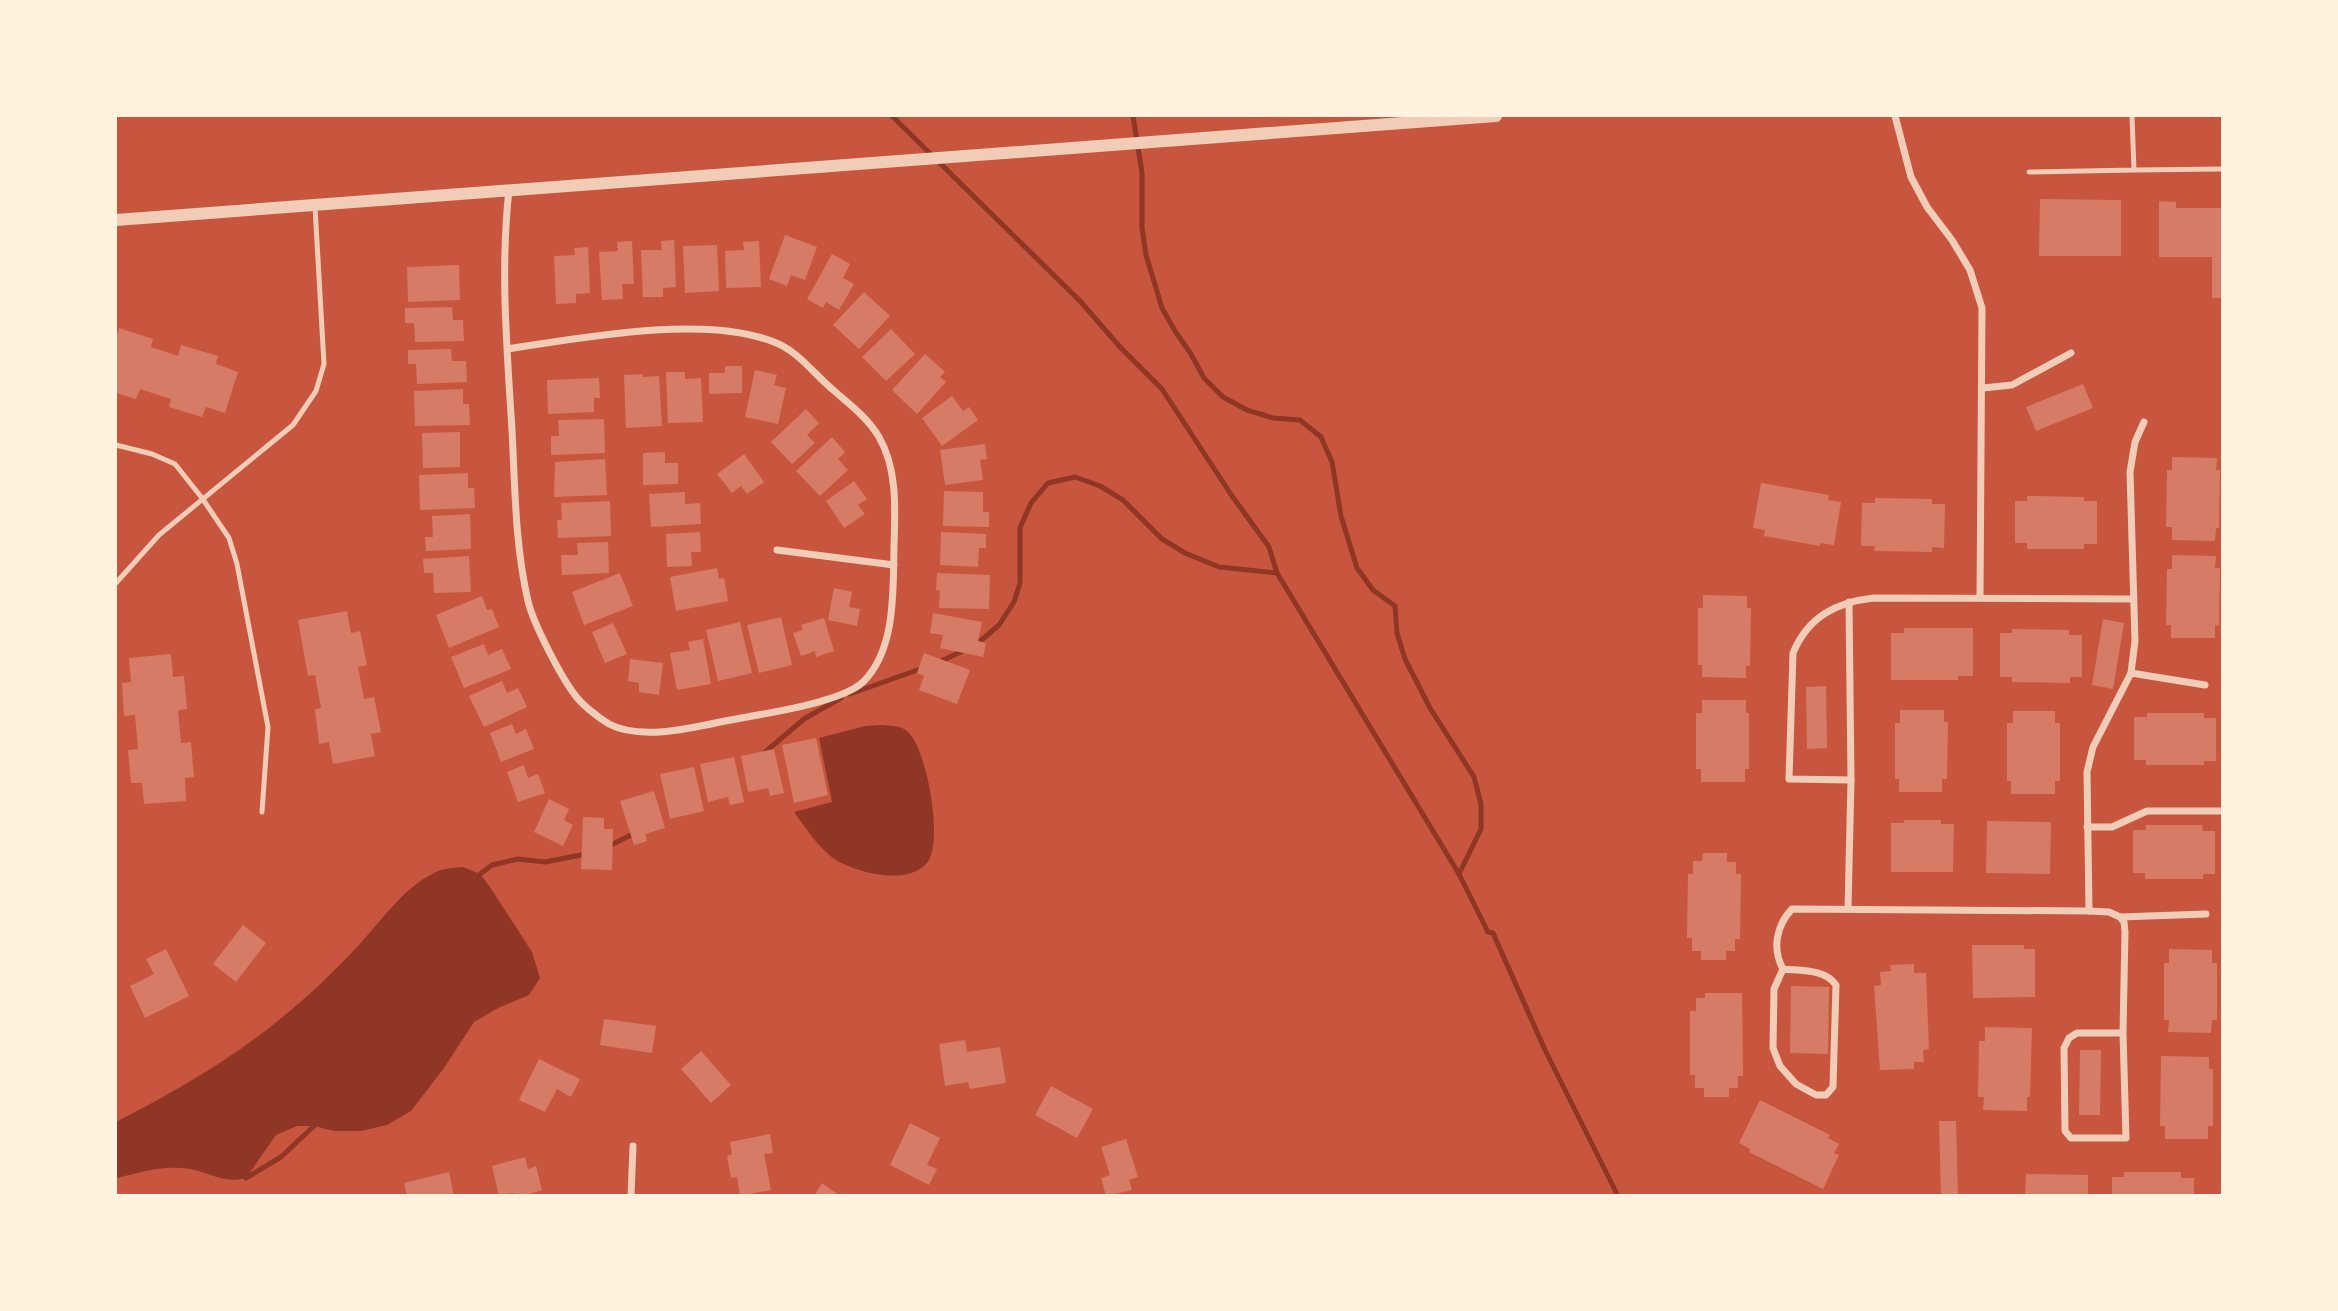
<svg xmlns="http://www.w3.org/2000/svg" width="2338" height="1311" viewBox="0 0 2338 1311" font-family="'Exo 2',sans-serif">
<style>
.water{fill:#8f3625}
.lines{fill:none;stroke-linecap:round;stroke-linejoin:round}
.stream{stroke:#8f3625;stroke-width:5}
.building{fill:#d67c66}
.service{stroke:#f1ccb7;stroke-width:5}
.minor{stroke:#f1ccb7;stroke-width:7}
.tertiary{stroke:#f1ccb7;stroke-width:12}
</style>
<rect width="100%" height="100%" fill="#c8553d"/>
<g class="water">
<path d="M 881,725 C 890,726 900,725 907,731 C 927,747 944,843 927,863 C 907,886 858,873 836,860 C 819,849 806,828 794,812 L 832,802 L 819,738 L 865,726 Z"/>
<path d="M 463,867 L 480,874 L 490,887 L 532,952 L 540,978 L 529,995 L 498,1008 L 474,1022 L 444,1068 L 411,1111 L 387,1125 L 361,1131 L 334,1131 L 314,1126 L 297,1126 L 276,1135 L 246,1178 C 222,1185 205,1169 182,1168 C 160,1166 137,1173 116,1178 L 116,1122 C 171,1094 225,1063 274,1024 C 303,1001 331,975 356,948 C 380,923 401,890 432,874 C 442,868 452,868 463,867 Z"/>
</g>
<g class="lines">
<g class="stream">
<polyline points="892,116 1080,301 1121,348 1162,389 1232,496 1269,547 1277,573 1459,874 1488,932 1493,933 1545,1050 1618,1196"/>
<polyline points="1133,116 1142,173 1142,228 1146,255 1162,308 1175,331 1191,354 1204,378 1223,397 1247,410 1273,418 1300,420 1321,437 1332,462 1341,516 1357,568 1373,590 1395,606 1397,633 1405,659 1430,708 1474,777 1481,804 1481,829 1459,874"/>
<polyline points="977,644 999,625 1014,602 1020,583 1020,528 1031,503 1048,483 1075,477 1100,486 1123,500 1162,539 1185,553 1219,567 1277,573"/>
<polyline points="939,662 965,650"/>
<polyline points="850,694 923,668"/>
<polyline points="764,753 804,719 841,698"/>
<polyline points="609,846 637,832"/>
<polyline points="480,874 492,865 518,859 545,862 586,854"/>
<polyline points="246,1178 281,1157 314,1126"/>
</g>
</g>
<g class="building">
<polygon points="2040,199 2121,200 2121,256 2039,256"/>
<polygon points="2159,201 2176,202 2176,208 2222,208 2222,298 2212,298 2212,257 2159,257"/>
<polygon points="785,235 817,247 805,280 791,275 787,286 769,279"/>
<polygon points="674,240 676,287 663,288 663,297 643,297 641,250 662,250 661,241"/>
<polygon points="632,241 634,284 622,284 623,299 602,300 599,252 618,251 617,242"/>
<polygon points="759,241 761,287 726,288 725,251 744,250 743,242"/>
<polygon points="717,245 719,291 685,293 683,246"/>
<polygon points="588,247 590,293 576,294 576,303 556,304 554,256 575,255 574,248"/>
<polygon points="832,254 850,264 843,278 854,284 839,310 826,302 823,308 807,299"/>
<polygon points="459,265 460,300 408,302 407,267"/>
<polygon points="864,292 890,316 859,349 833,325"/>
<polygon points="452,307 453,320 463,320 464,341 415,342 414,323 405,323 405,308"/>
<polygon points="119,328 153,339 151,347 178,356 181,345 218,356 216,364 238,372 225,413 206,407 202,417 169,407 171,399 140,389 136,399 116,393 116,339"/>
<polygon points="891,329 915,354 886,381 862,357"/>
<polygon points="451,349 452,361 466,361 467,382 417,384 416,364 408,364 408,350"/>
<polygon points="925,354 945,372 940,377 946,382 917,414 892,390"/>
<polygon points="725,366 742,366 742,393 709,394 709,373 725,373"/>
<polygon points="755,370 777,375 774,385 786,388 778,424 745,417"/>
<polygon points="666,372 685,372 685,379 701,378 703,422 668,423"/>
<polygon points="643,374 643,377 659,376 662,426 626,428 624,375"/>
<polygon points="599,378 600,398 594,398 594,412 548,414 547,380"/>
<polygon points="2083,384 2093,408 2036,431 2026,407"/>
<polygon points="463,389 463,404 469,404 470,425 415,426 414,391"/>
<polygon points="952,396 963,411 969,407 978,420 942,446 922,418"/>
<polygon points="806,409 819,423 807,435 815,443 792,464 771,442"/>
<polygon points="604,419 605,453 551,455 551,436 559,436 558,420"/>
<polygon points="460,432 460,467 423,468 422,433"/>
<polygon points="832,437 845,452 838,459 848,470 820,496 796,471"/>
<polygon points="985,444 987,459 980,460 983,480 945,485 940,450"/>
<polygon points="665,452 665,463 678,463 678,484 643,485 643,453"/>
<polygon points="744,454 764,482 747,494 741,486 732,493 717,474"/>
<polygon points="2172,457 2217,458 2216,470 2220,470 2219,528 2216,528 2215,541 2172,540 2172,527 2166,527 2167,470 2172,470"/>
<polygon points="605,459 607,495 554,497 555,462"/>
<polygon points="468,473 468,488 474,488 475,508 420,510 419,475"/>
<polygon points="854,481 867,499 858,505 865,514 844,528 826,501"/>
<polygon points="1761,483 1829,495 1828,500 1841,502 1834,545 1820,543 1820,546 1764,536 1765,530 1753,528"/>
<polygon points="944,491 983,492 983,512 989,512 989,527 943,526"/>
<polygon points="685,492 685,504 700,503 701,524 651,527 649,494"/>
<polygon points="2027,496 2084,497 2084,501 2097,501 2097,544 2084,544 2084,549 2027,549 2027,543 2015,543 2015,501 2027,501"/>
<polygon points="1875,498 1932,499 1932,504 1945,504 1944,548 1932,547 1932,552 1874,551 1875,546 1861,546 1862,503 1875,503"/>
<polygon points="610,501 611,536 558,538 557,520 562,520 561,503"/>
<polygon points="470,514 471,549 426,551 425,537 433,537 432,516"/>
<polygon points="700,532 701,552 691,552 692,566 667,567 666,534"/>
<polygon points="941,532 986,534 986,548 979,548 978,567 940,565"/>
<polygon points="608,542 609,573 562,575 561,555 578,555 577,543"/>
<polygon points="2172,555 2216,556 2215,568 2220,568 2219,626 2215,625 2215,638 2171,638 2171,625 2166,625 2167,569 2172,569"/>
<polygon points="469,556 471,592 434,593 433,573 424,573 423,559"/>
<polygon points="717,568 719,579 724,578 728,601 676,611 670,577"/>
<polygon points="620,573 633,606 584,625 572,592"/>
<polygon points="937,573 990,575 989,609 939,608 940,591 936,590"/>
<polygon points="834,588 852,592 849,607 860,609 857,626 828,620"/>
<polygon points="1703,595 1747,596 1747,608 1751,608 1750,666 1746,666 1746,678 1702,677 1702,665 1698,665 1698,608 1703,608"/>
<polygon points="482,596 487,610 492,609 499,627 449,648 436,615"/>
<polygon points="347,611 351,633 360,631 367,665 358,667 364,699 374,697 381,732 371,734 375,756 333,764 329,742 319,744 315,709 321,708 315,675 308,676 298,620"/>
<polygon points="933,613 982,622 978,641 986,643 983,657 940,648 943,635 930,633"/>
<polygon points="781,617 792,665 759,673 747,625"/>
<polygon points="824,618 834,651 816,657 815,651 801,656 793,633 803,630 801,625"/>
<polygon points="2103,619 2124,623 2113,689 2092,685"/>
<polygon points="740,622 752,673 718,681 706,630"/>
<polygon points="613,623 627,654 605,663 592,632"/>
<polygon points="1904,628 1973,628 1973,676 1958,676 1958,680 1891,680 1891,633 1904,633"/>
<polygon points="2012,629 2069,630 2069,635 2082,635 2082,677 2070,677 2070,683 2012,682 2012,677 2000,677 2000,633 2012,633"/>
<polygon points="703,639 711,684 677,690 670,653 690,650 688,642"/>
<polygon points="484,644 488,655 502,649 511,669 464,688 451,657"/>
<polygon points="924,653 970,670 957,704 919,690 924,676 917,673"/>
<polygon points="171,654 173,677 184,676 187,709 178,710 181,743 191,742 194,777 185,778 186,801 144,804 142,783 131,783 128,750 138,749 135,715 124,716 122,683 131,682 129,658"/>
<polygon points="630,659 663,663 659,695 639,692 639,683 628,681"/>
<polygon points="502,681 507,693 518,688 527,707 484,727 469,696"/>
<polygon points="1826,686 1827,748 1807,749 1806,687"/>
<polygon points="1702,700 1746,700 1746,713 1749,713 1749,769 1745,769 1745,782 1701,782 1701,769 1696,769 1696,713 1702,713"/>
<polygon points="1900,710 1944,710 1944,722 1948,722 1947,779 1942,779 1942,792 1899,792 1899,779 1895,779 1895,723 1900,723"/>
<polygon points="2013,711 2055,711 2055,723 2060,723 2060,781 2055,781 2055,794 2011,794 2011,781 2007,781 2007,723 2013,723"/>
<polygon points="2147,713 2204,713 2204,718 2216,718 2216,761 2204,761 2204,765 2146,765 2146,760 2134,760 2134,717 2147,717"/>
<polygon points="512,724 516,734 526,729 534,749 501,762 490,733"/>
<polygon points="816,738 828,795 794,803 782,745"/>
<polygon points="774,749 784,793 770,796 768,788 748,792 741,756"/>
<polygon points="734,757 744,802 730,805 728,797 708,802 700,764"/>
<polygon points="524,765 528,778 538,774 545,793 518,802 507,772"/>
<polygon points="694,767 704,811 670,819 660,774"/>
<polygon points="654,791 665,828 645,834 647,841 634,845 620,801"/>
<polygon points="549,799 569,809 564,820 573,825 563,846 534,832"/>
<polygon points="583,817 604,818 604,829 613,829 612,870 581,869"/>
<polygon points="1904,820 1941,820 1941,824 1954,824 1953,872 1891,872 1891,823 1904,823"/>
<polygon points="1987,821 2051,822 2050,874 1986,873"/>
<polygon points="2146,825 2202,825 2203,831 2215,831 2215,874 2203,874 2203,879 2145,879 2145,873 2133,873 2133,830 2146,830"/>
<polygon points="1703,853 1727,853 1727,862 1736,862 1736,874 1741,874 1740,939 1735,939 1735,951 1726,951 1726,960 1701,960 1701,951 1692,951 1692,938 1687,938 1688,874 1693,874 1693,861 1702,861"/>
<polygon points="243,925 266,943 236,982 213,964"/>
<polygon points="1972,945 2024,945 2024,949 2035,949 2035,997 1973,998"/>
<polygon points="166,949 189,996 145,1018 130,986 154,974 146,959"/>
<polygon points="2169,949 2212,950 2212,963 2217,963 2217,1020 2212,1020 2211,1033 2168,1032 2169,1020 2164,1020 2164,963 2169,963"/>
<polygon points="1914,964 1914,973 1926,973 1929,1049 1923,1050 1924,1062 1914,1062 1914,1069 1880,1070 1874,986 1881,985 1880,972 1891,971 1890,965"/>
<polygon points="1791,986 1829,987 1828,1054 1790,1053"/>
<polygon points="1705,993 1742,993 1743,1076 1738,1076 1738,1088 1729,1088 1729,1097 1704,1097 1704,1088 1695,1088 1695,1075 1690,1075 1690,1011 1696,1011 1696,998 1705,998"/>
<polygon points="604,1019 656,1026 652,1053 600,1045"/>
<polygon points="1985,1027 2032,1028 2030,1097 2027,1097 2027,1111 1983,1110 1984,1097 1978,1097 1979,1041 1985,1041"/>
<polygon points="965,1040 967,1052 1000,1047 1006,1083 970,1089 968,1082 945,1086 939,1044"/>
<polygon points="2080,1050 2101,1050 2100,1115 2079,1115"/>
<polygon points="701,1051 731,1085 711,1103 681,1069"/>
<polygon points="2161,1056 2209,1057 2209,1069 2213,1069 2213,1126 2208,1126 2208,1139 2165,1139 2165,1126 2160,1126"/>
<polygon points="539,1059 580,1079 571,1097 557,1089 545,1112 519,1100"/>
<polygon points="1051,1086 1093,1109 1077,1138 1035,1115"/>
<polygon points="1760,1100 1830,1135 1828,1138 1839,1144 1834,1153 1839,1155 1823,1189 1749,1152 1750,1149 1739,1143"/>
<polygon points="1939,1121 1956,1121 1958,1196 1941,1196"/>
<polygon points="910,1123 940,1138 927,1165 937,1169 929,1185 890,1165"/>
<polygon points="770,1134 773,1153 764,1154 771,1190 740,1196 737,1177 731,1178 727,1156 732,1154 730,1142"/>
<polygon points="1126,1139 1138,1177 1129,1180 1132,1190 1106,1196 1101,1178 1110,1175 1101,1147"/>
<polygon points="525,1157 528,1169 536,1166 542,1190 523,1196 514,1196 513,1193 499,1196 492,1166"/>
<polygon points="449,1172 454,1196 407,1196 404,1183"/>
<polygon points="2124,1172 2181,1172 2181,1178 2194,1178 2194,1196 2112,1196 2112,1177 2124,1177"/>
<polygon points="2026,1174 2088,1175 2088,1196 2025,1196"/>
<polygon points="822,1183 840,1196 814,1196"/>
</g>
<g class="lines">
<g class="service">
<polyline points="2134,170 2222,169"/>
<polyline points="2029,172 2134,170 2132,116"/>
<polyline points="116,445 152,454 175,464 202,498 229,538 237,564 268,727 262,812"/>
<polyline points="116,583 159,535 293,425 316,391 324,364 315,207"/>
</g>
<g class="minor">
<polyline points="1895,116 1911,177 1927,207 1952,240 1970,270 1982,308 1980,597"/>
<path d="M 507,349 C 582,338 704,314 774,342 C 798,351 813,373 832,389 C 849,404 867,417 879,437 C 898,470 895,511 894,547 C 893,590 896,650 863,682 C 840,704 754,715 720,722 C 688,729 639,740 609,724 C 599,718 582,705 575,695 C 561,677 533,623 528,601 C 515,545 515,487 512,430 C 507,350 500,269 509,190"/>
<polyline points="1983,388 2012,385 2071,353"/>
<polyline points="777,550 894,565"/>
<polyline points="2131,673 2205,685"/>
<path d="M 1851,780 L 1789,779 L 1793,653 C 1808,617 1836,602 1874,598 L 2132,599"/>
<polyline points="2087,827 2112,827 2147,811 2220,811"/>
<polyline points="1848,909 1851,780 1849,602"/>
<polyline points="2089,911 2087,772 2093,747 2131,673 2135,641 2130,472 2135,442 2144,422"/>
<polyline points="2120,917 2124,922 2125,932 2123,1033 2126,1138 2071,1138 2065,1131 2064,1048 2069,1038 2077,1033 2123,1033"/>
<path d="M 1783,969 C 1772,949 1776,926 1792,909 L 2089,911 L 2109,912 L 2120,917 L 2206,914"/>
<path d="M 1783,969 C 1801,971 1825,969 1836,985 L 1833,1087 L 1826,1095 L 1816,1095 L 1796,1084 L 1780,1066 L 1773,1048 L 1774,989 Z"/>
<polyline points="631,1196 633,1146"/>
</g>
<polyline class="tertiary" points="116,220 1496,116"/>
</g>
<rect width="2338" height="1311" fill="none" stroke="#fff3e0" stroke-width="234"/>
</svg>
